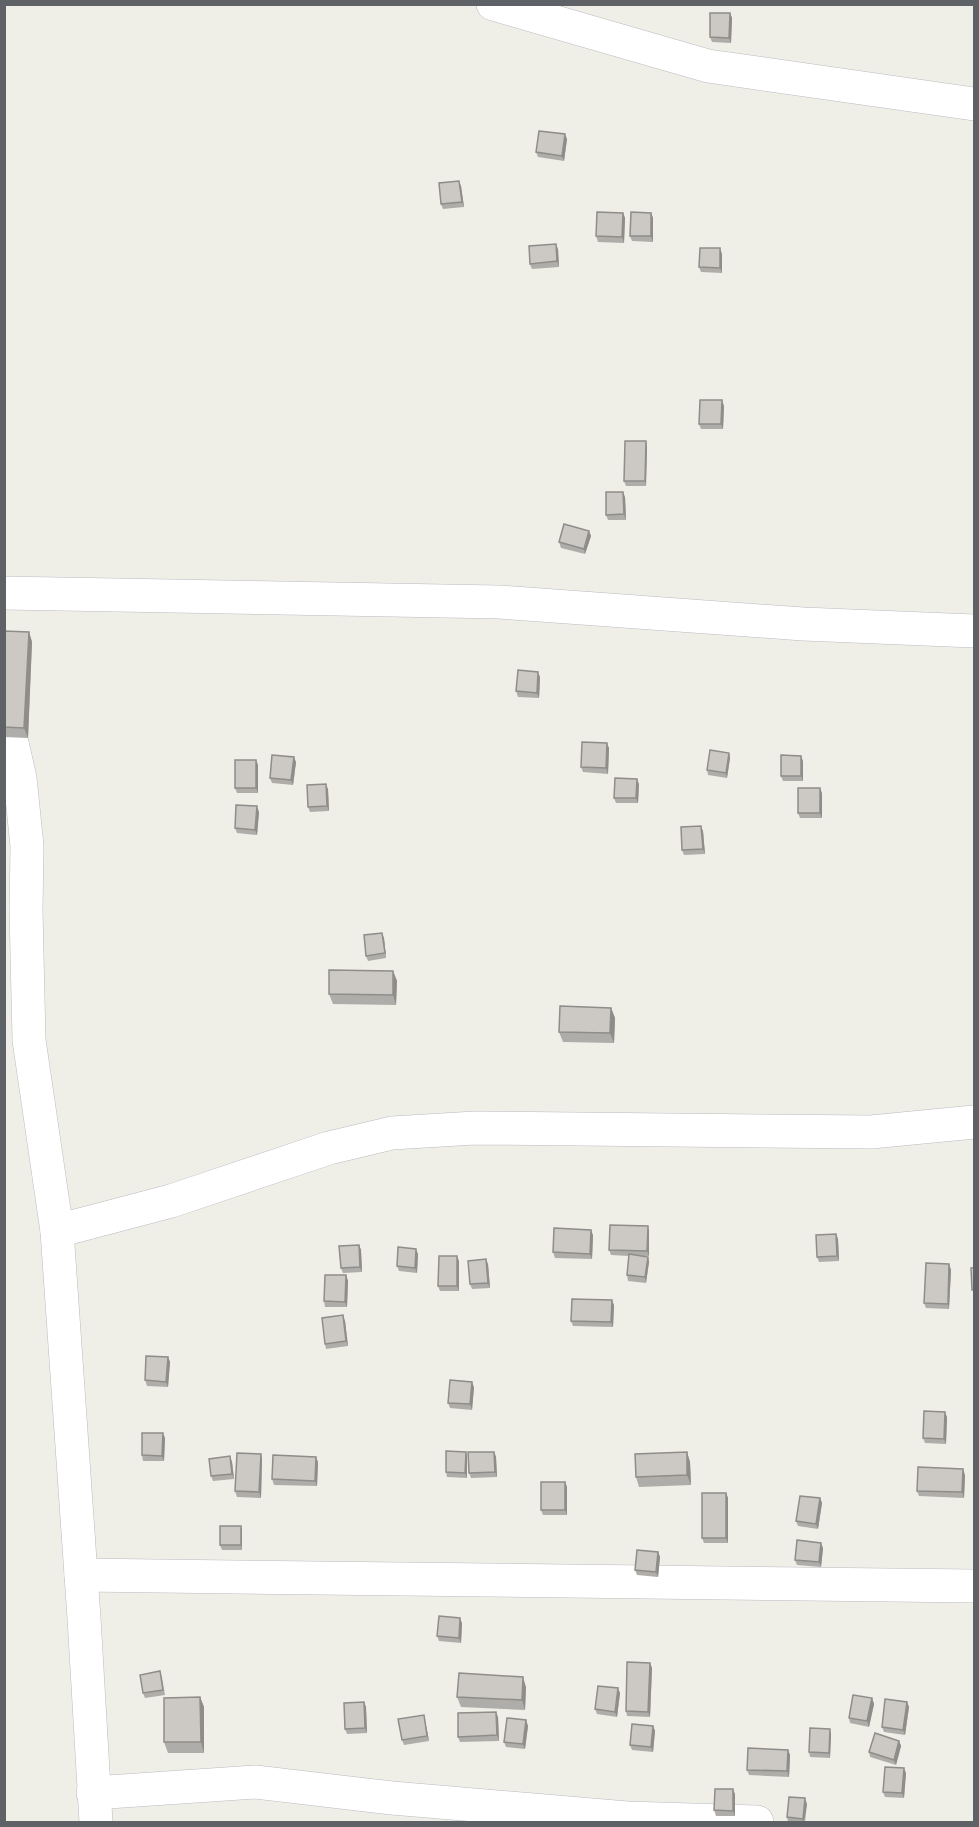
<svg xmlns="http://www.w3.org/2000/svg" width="979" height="1827" viewBox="0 0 979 1827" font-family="'Exo 2',sans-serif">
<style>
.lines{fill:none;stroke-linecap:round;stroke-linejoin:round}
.minor-casing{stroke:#b9bbc0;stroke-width:34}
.minor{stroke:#fff;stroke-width:33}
.wall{fill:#afada9}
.shaded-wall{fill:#8f8d89}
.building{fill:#ccc9c4;stroke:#8f8d89;stroke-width:1.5}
</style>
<rect width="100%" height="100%" fill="#f0efe7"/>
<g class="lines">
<defs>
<g id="minor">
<polyline points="493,4 708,66 974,104"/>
<polyline points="4,593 499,602 803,624 974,631"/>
<polyline points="4,708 20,778 27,846 26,910 29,1040 57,1231 84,1618 96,1822"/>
<polyline points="57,1231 171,1201 329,1148 392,1133 475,1128 871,1132 974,1122"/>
<polyline points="81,1575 974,1586"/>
<polyline points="93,1793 255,1782 392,1798 627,1818 757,1822"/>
</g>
</defs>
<use href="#minor" class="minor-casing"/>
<use href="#minor" class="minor"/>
</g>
<g class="wall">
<polygon points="730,13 732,18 731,43 712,42 710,37"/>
<polygon points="567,139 564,161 538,157 536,152"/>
<polygon points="461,186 464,207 443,209 441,204"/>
<polygon points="623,213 625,218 624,243 598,242 596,236"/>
<polygon points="651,213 653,218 653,242 632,241 630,236"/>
<polygon points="558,249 559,267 532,269 530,264"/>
<polygon points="722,254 722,273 701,272 699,267"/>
<polygon points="724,406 723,429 701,429 699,424"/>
<polygon points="646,441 647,447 646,486 626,486 624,481"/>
<polygon points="625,497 626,520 608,520 606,515"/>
<polygon points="589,531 591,536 585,554 561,548 559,542"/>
<polygon points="4,631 29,632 32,642 28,738 4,737"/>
<polygon points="540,677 539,698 518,697 516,691"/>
<polygon points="609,748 608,774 583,772 581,767"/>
<polygon points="729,753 730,758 727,778 708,775 707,770"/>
<polygon points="256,760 258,765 258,793 237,793 235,788"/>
<polygon points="803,761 803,781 783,781 781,776"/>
<polygon points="296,762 293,785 272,783 270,778"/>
<polygon points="639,784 638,803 616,803 614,798"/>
<polygon points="328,789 329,811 310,812 308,807"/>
<polygon points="822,793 822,818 800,818 798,813"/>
<polygon points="259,812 257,835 237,833 235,828"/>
<polygon points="703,831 705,854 684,855 682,850"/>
<polygon points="384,938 386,958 368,961 366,956"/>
<polygon points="393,971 397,981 396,1005 333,1004 329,994"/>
<polygon points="611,1008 615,1018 614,1043 563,1042 559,1032"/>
<polygon points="649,1231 649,1256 642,1256 648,1257 649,1262 646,1283 628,1281 627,1275 629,1256 611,1255 609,1250"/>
<polygon points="836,1234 838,1239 839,1261 819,1262 817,1257"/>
<polygon points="593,1235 592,1259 555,1258 553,1252"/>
<polygon points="359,1245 361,1250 362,1272 343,1273 341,1268"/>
<polygon points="418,1254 417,1273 399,1271 397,1266"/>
<polygon points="459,1261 459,1291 440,1291 438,1286"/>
<polygon points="488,1264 490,1288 472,1289 470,1284"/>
<polygon points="949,1264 951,1270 949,1309 926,1308 924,1303"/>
<polygon points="346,1275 348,1281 347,1307 325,1307 324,1301"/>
<polygon points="614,1305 613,1327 573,1326 571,1321"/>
<polygon points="345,1321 348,1346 326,1349 325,1344"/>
<polygon points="168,1357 170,1362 168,1387 147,1386 145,1380"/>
<polygon points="474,1387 472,1410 450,1408 448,1403"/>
<polygon points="947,1417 946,1444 925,1443 923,1438"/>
<polygon points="165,1438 164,1461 143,1461 142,1455"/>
<polygon points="466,1452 467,1457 467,1478 447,1477 446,1472"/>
<polygon points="494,1452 496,1457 497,1477 471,1478 469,1473"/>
<polygon points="687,1452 690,1462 691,1485 639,1487 636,1477"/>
<polygon points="261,1454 262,1459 261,1498 237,1497 235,1491"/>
<polygon points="232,1462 234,1479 213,1481 211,1476"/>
<polygon points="318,1462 317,1486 274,1485 272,1479"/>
<polygon points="965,1475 964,1498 919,1496 917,1491"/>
<polygon points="565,1482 567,1487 567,1515 543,1515 541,1510"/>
<polygon points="726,1493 728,1498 728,1543 704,1543 702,1538"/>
<polygon points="820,1498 822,1503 818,1529 798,1526 796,1521"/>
<polygon points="241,1526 242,1531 242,1550 222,1550 220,1545"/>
<polygon points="823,1548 821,1567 797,1565 795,1560"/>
<polygon points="658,1552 660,1557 658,1577 637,1575 635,1570"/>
<polygon points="462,1623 461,1643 439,1641 437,1636"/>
<polygon points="650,1663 652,1668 650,1717 627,1716 626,1711"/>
<polygon points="160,1671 162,1677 165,1695 145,1698 143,1693"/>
<polygon points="526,1687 525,1710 461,1707 457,1697"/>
<polygon points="620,1693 617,1717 597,1714 595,1709"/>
<polygon points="200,1697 204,1707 204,1753 168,1753 164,1742"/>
<polygon points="872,1698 874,1704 869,1727 850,1723 849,1718"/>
<polygon points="364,1702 366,1707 367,1733 347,1734 345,1729"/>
<polygon points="907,1702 909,1707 905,1735 884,1732 882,1727"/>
<polygon points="498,1717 499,1741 460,1742 458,1737"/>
<polygon points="425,1720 429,1741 404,1745 402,1740"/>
<polygon points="526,1720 528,1726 525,1749 506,1747 504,1742"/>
<polygon points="653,1726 655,1731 653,1752 632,1750 630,1745"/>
<polygon points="831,1734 830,1758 810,1757 809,1752"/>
<polygon points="899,1741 901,1746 896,1765 870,1757 869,1752"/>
<polygon points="788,1750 790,1755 789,1777 749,1775 747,1770"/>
<polygon points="906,1773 904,1798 885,1797 883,1792"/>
<polygon points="735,1794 735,1816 716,1816 714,1810"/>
<polygon points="807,1804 805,1822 788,1822 787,1817"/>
</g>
<g class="shaded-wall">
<polygon points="730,13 732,18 731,43 729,38"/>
<polygon points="565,134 567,139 564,161 562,156"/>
<polygon points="459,181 461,186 464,207 462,202"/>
<polygon points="623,213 625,218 624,243 622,237"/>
<polygon points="651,213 653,218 653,242 651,236"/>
<polygon points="556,244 558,249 559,267 557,261"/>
<polygon points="720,248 722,254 722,273 720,268"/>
<polygon points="722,400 724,406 723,429 721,424"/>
<polygon points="646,441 647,447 646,486 645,481"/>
<polygon points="623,492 625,497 626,520 624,514"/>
<polygon points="589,531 591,536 585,554 584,549"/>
<polygon points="29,632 32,642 28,738 24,728"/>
<polygon points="538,672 540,677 539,698 537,693"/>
<polygon points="607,743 609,748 608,774 606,768"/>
<polygon points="729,753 730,758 727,778 726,773"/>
<polygon points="801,756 803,761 803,781 801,776"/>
<polygon points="294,757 296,762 293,785 291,780"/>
<polygon points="256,760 258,765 258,793 256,788"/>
<polygon points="637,779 639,784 638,803 636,798"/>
<polygon points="326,784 328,789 329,811 327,806"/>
<polygon points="820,788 822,793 822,818 820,813"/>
<polygon points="257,806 259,812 257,835 255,830"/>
<polygon points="701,826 703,831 705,854 703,849"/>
<polygon points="382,933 384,938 386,958 385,953"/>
<polygon points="393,971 397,981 396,1005 393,995"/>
<polygon points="611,1008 615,1018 614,1043 610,1033"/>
<polygon points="648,1226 649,1231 649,1256 647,1251"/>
<polygon points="591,1230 593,1235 592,1259 590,1254"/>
<polygon points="836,1234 838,1239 839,1261 837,1256"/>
<polygon points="359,1245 361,1250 362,1272 360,1267"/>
<polygon points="416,1249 418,1254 417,1273 415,1268"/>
<polygon points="457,1256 459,1261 459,1291 457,1286"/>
<polygon points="648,1257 649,1262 646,1283 645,1277"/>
<polygon points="486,1259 488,1264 490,1288 488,1283"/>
<polygon points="949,1264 951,1270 949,1309 948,1304"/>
<polygon points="346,1275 348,1281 347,1307 345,1302"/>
<polygon points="612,1300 614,1305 613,1327 611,1322"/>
<polygon points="343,1315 345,1321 348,1346 346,1341"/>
<polygon points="168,1357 170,1362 168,1387 166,1382"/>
<polygon points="472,1382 474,1387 472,1410 470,1404"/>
<polygon points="945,1412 947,1417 946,1444 944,1439"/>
<polygon points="163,1433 165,1438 164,1461 162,1456"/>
<polygon points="466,1452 467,1457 467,1478 465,1473"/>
<polygon points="494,1452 496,1457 497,1477 495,1472"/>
<polygon points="687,1452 690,1462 691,1485 687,1475"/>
<polygon points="261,1454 262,1459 261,1498 259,1492"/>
<polygon points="230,1456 232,1462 234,1479 232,1474"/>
<polygon points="316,1457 318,1462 317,1486 315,1481"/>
<polygon points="963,1469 965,1475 964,1498 962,1492"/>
<polygon points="565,1482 567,1487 567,1515 565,1510"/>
<polygon points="726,1493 728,1498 728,1543 726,1538"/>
<polygon points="820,1498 822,1503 818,1529 816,1524"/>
<polygon points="241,1526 242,1531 242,1550 241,1545"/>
<polygon points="821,1543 823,1548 821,1567 819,1562"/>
<polygon points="658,1552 660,1557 658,1577 656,1572"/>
<polygon points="460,1618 462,1623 461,1643 459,1638"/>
<polygon points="650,1663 652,1668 650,1717 648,1712"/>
<polygon points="523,1677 526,1687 525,1710 522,1700"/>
<polygon points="618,1688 620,1693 617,1717 615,1712"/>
<polygon points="200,1697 204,1707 204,1753 201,1742"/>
<polygon points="872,1698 874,1704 869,1727 867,1721"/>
<polygon points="364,1702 366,1707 367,1733 365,1728"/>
<polygon points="907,1702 909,1707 905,1735 903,1730"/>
<polygon points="496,1712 498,1717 499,1741 497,1735"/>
<polygon points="424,1715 425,1720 429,1741 427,1736"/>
<polygon points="526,1720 528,1726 525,1749 523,1744"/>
<polygon points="653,1726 655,1731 653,1752 651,1747"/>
<polygon points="830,1729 831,1734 830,1758 829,1753"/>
<polygon points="899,1741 901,1746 896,1765 894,1760"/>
<polygon points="788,1750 790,1755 789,1777 787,1771"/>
<polygon points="904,1768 906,1773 904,1798 902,1793"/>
<polygon points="733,1789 735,1794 735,1816 733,1811"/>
<polygon points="805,1798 807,1804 804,1822 803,1819"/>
</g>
<g class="building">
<polygon points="710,13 730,13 729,38 710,37"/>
<polygon points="539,131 565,134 562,156 536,152"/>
<polygon points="459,181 462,202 441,204 439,183"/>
<polygon points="597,212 623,213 622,237 596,236"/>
<polygon points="631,212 651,213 651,236 630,236"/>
<polygon points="556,244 557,261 530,264 529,246"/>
<polygon points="700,248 720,248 720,268 699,267"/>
<polygon points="700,400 722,400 721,424 699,424"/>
<polygon points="625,441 646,441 645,481 624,481"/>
<polygon points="606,492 623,492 624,514 606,515"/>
<polygon points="564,524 589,531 584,549 559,542"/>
<polygon points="4,631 29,632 24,728 4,727"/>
<polygon points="518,670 538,672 537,693 516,691"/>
<polygon points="582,742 607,743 606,768 581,767"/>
<polygon points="710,750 729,753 726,773 707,770"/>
<polygon points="272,755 294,757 291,780 270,778"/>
<polygon points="781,755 801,756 801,776 781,776"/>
<rect x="235" y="760" width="21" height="28"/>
<polygon points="615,778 637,779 636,798 614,798"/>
<polygon points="326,784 327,806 308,807 307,785"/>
<rect x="798" y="788" width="22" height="25"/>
<polygon points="236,805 257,806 255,830 235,828"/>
<polygon points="701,826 703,849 682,850 681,827"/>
<polygon points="382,933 385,953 366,956 364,935"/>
<polygon points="329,970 393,971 393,995 329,994"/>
<polygon points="560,1006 611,1008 610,1033 559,1032"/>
<polygon points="610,1225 648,1226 647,1251 609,1250"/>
<polygon points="554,1228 591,1230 590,1254 553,1252"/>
<polygon points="836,1234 837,1256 817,1257 816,1235"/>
<polygon points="359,1245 360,1267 341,1268 339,1246"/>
<polygon points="398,1247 416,1249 415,1268 397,1266"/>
<polygon points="629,1254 648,1257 645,1277 627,1275"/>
<polygon points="439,1256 457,1256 457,1286 438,1286"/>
<polygon points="486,1259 488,1283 470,1284 468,1261"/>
<polygon points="926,1263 949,1264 948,1304 924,1303"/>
<polygon points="975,1267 975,1290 972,1290 971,1268"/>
<polygon points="325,1275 346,1275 345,1302 324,1301"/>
<polygon points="572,1299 612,1300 611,1322 571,1321"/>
<polygon points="343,1315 346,1341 325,1344 322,1318"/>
<polygon points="146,1356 168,1357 166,1382 145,1380"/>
<polygon points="450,1380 472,1382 470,1404 448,1403"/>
<polygon points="924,1411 945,1412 944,1439 923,1438"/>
<polygon points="142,1433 163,1433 162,1456 142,1455"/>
<polygon points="446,1451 466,1452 465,1473 446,1472"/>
<polygon points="468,1452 494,1452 495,1472 469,1473"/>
<polygon points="687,1452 687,1475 636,1477 635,1454"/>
<polygon points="237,1453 261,1454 259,1492 235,1491"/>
<polygon points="273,1455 316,1457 315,1481 272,1479"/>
<polygon points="230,1456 232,1474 211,1476 209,1459"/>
<polygon points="918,1467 963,1469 962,1492 917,1491"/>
<rect x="541" y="1482" width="24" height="28"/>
<rect x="702" y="1493" width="24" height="45"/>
<polygon points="800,1496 820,1498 816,1524 796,1521"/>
<rect x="220" y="1526" width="21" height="19"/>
<polygon points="797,1540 821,1543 819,1562 795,1560"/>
<polygon points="637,1550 658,1552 656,1572 635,1570"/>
<polygon points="439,1616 460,1618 459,1638 437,1636"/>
<polygon points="627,1662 650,1663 648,1712 626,1711"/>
<polygon points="160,1671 163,1690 143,1693 140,1675"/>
<polygon points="459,1673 523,1677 522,1700 457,1697"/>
<polygon points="598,1686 618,1688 615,1712 595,1709"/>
<polygon points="853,1695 872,1698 867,1721 849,1718"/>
<polygon points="200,1697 201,1742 164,1742 164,1698"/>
<polygon points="885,1699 907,1702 903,1730 882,1727"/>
<polygon points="364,1702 365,1728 345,1729 344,1703"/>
<polygon points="496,1712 497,1735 458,1737 458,1713"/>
<polygon points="424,1715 427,1736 402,1740 398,1719"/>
<polygon points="507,1718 526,1720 523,1744 504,1742"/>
<polygon points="632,1724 653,1726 651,1747 630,1745"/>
<polygon points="810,1728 830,1729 829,1753 809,1752"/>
<polygon points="875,1733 899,1741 894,1760 869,1752"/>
<polygon points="748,1748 788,1750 787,1771 747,1770"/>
<polygon points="885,1767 904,1768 902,1793 883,1792"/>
<polygon points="715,1789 733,1789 733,1811 714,1810"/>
<polygon points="789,1797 805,1798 803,1819 787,1817"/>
</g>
<rect width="979" height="1827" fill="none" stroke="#5e6166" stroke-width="12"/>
</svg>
